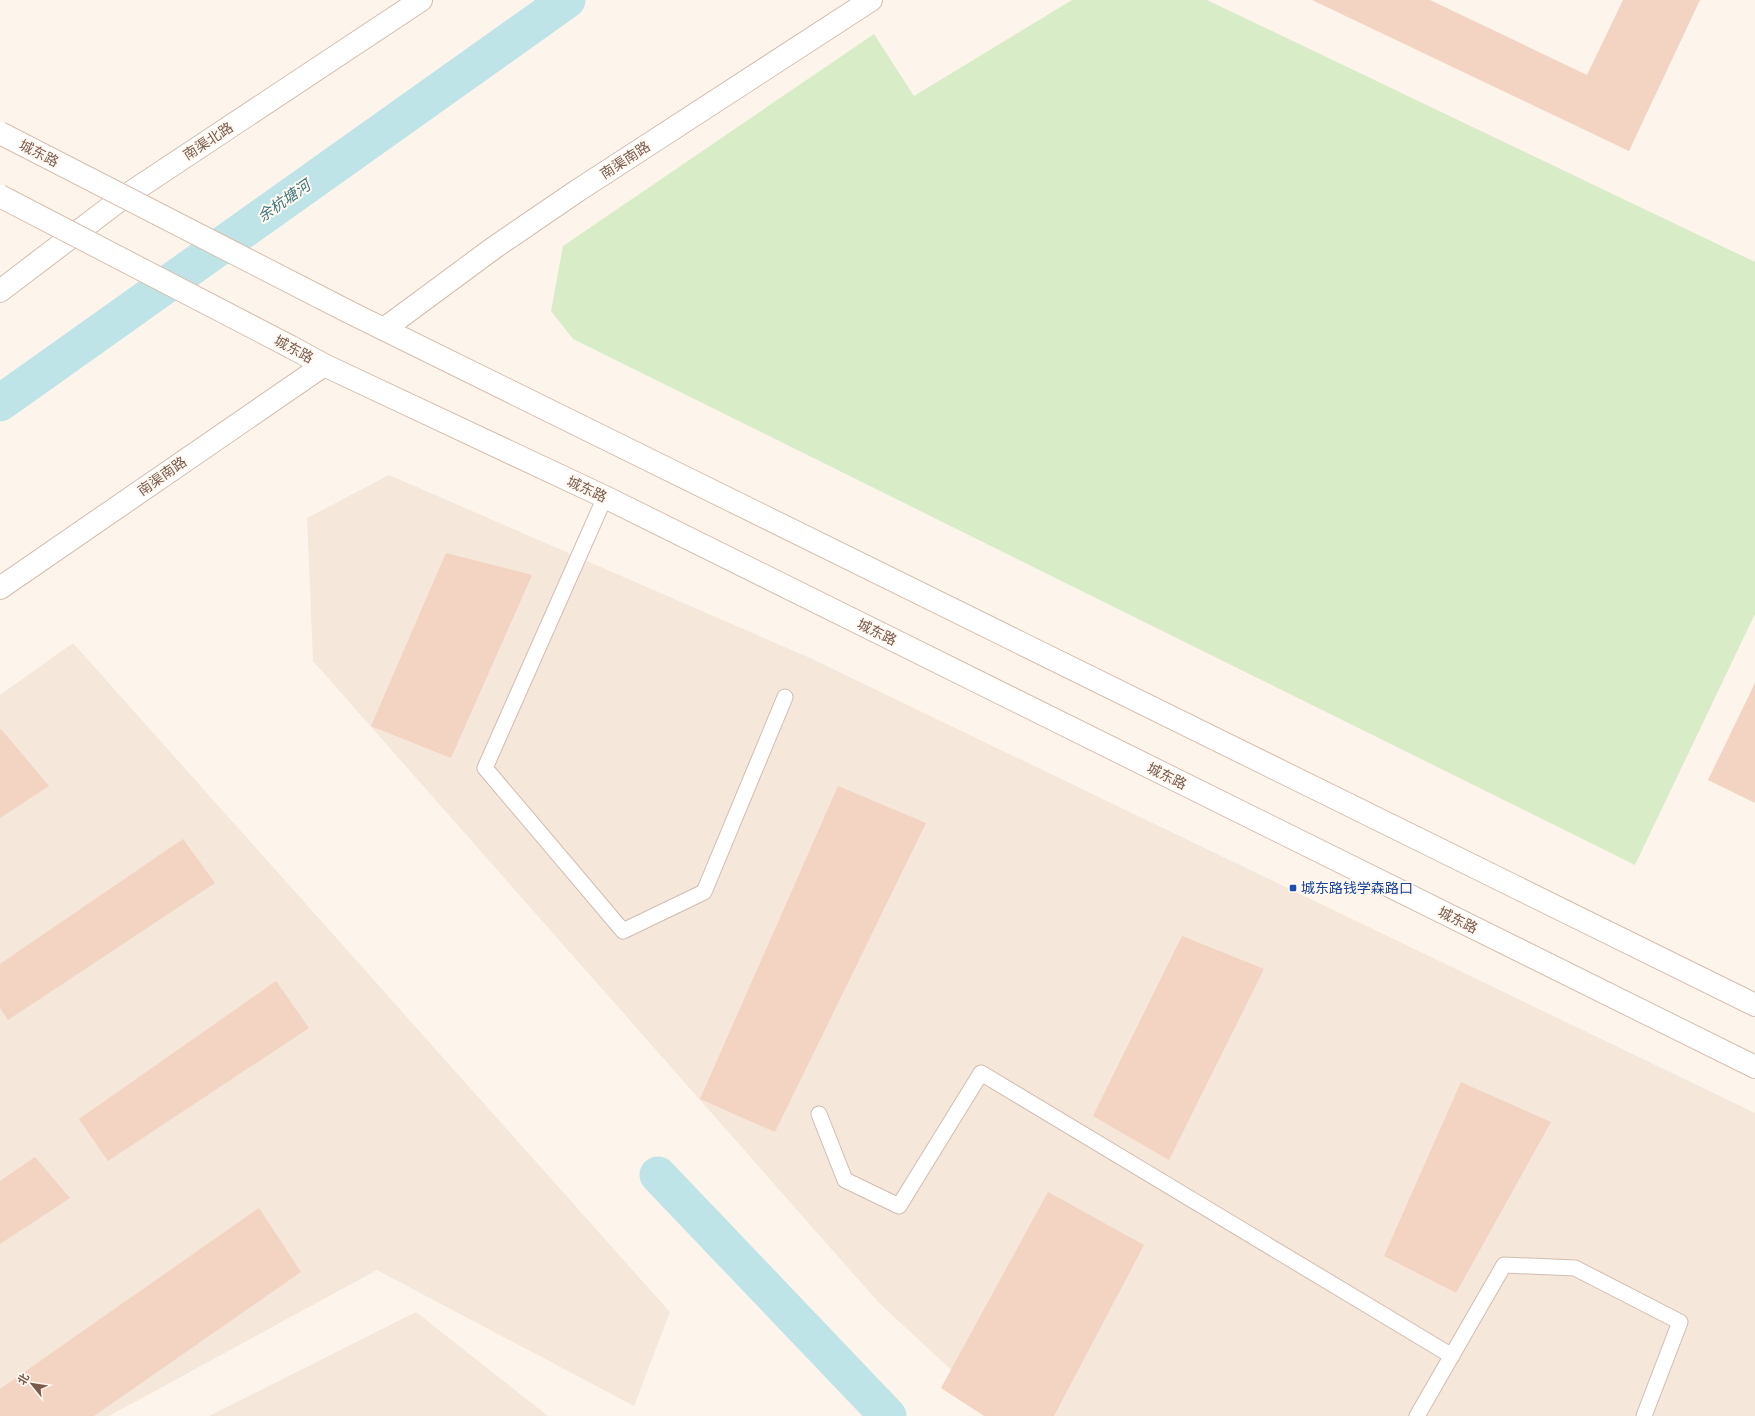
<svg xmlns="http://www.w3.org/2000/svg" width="1755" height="1416" viewBox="0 0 1755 1416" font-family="'Open Sans','Noto Sans SC',sans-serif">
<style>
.residential{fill:#f5e7d9}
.green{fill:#d9ecc8}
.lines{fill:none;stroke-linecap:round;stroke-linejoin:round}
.canal{stroke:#bee4e8;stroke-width:37}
.building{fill:#f3d3c2}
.lane-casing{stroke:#d1bdb0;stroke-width:17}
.street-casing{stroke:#d1bdb0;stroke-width:24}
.secondary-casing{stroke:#d6bfaf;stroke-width:24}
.lane{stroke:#fff;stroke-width:15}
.street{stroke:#fff;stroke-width:22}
.secondary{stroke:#fff;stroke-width:22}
.secondary-bridge-casing{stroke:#d6bfaf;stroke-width:24;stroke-linecap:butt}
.secondary-bridge{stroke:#fff;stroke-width:22}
.transit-dot{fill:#1a4fb4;stroke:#fff9f2;stroke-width:1.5}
.labels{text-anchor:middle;stroke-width:4;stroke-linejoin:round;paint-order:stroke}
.street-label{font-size:14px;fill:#7a5b4d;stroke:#fff9f2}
.transit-label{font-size:14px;fill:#164399;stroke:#fff9f2;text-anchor:start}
.water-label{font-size:15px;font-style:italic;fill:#40777e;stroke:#fff9f2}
</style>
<rect width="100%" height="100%" fill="#fdf5eb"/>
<g class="residential">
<polygon points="389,475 810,658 1755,1113 1755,1416 1001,1416 879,1303 313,661 307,518"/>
<polygon points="73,643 670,1312 634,1406 377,1270 109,1416 0,1416 0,695"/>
<polygon points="416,1312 548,1416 209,1416"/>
</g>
<polygon class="green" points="1072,0 1207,0 1755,262 1755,614 1635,865 573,339 551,311 563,246 874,34 914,96"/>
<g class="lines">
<g class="canal">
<polyline points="0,403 567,0"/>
<polyline points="658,1175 888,1416"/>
</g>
</g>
<g class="building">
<polygon points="1312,0 1430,0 1587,75 1623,0 1700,0 1629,151"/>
<polygon points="446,553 532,575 451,758 371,726"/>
<polygon points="1755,683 1755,803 1708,780"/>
<polygon points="1,729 49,786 0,818 0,730"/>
<polygon points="838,786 926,823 775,1132 700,1099"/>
<polygon points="183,839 215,883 8,1020 0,1008 0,964"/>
<polygon points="1182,936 1264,969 1169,1160 1093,1116"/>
<polygon points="276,981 309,1028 108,1161 79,1119"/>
<polygon points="1461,1082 1551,1122 1456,1293 1384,1256"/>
<polygon points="35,1157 70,1198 0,1244 0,1181"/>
<polygon points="1048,1192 1144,1245 1054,1416 984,1416 941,1388"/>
<polygon points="259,1208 301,1272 94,1416 0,1416 0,1389"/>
</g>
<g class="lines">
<defs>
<g id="lane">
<polyline points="605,497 485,768 623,931 704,892 785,697"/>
<polyline points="819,1114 845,1180 899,1206 981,1073 1452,1356"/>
<polyline points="1417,1416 1504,1265 1575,1268 1680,1322 1644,1416"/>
</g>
<g id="street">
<polyline points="0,291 121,199 421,0"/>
<polyline points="384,329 495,247 577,191 871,0"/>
<polyline points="0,588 324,365"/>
</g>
<g id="secondary">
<polyline points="349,312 1755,1005"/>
<polyline points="291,347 324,365 605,497 1755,1067"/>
</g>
</defs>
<use href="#lane" class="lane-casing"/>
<use href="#street" class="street-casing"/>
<use href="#secondary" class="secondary-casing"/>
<use href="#lane" class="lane"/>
<use href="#street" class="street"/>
<use href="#secondary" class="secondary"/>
<defs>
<g id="secondary-bridge">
<polyline points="0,133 349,312"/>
<polyline points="0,196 291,347"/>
</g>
</defs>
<use href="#secondary-bridge" class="secondary-bridge-casing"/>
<use href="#secondary-bridge" class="secondary-bridge"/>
</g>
<rect class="transit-dot" x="1289" y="884" width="8" height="8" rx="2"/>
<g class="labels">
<g class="street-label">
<text transform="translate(208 141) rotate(-33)" y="5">南渠北路</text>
<text transform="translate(39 153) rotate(27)" y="5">城东路</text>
<text transform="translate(625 160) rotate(-33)" y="5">南渠南路</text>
<text transform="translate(294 349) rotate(28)" y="5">城东路</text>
<text transform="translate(162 476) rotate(-35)" y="5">南渠南路</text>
<text transform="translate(587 489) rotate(25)" y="5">城东路</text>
<text transform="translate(877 632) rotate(26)" y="5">城东路</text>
<text transform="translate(1167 776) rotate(26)" y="5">城东路</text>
<text transform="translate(1458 920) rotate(26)" y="5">城东路</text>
</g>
<g class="transit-label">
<text x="1301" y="893">城东路钱学森路口</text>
</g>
<g class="water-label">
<text transform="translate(284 201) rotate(-35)" y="5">余杭塘河</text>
</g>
</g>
<g transform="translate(32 1384) rotate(300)" stroke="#fff9f2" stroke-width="3" paint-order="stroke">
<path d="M0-3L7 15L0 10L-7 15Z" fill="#7a5b4d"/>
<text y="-6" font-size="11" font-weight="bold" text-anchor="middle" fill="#7a5b4d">北</text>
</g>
</svg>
